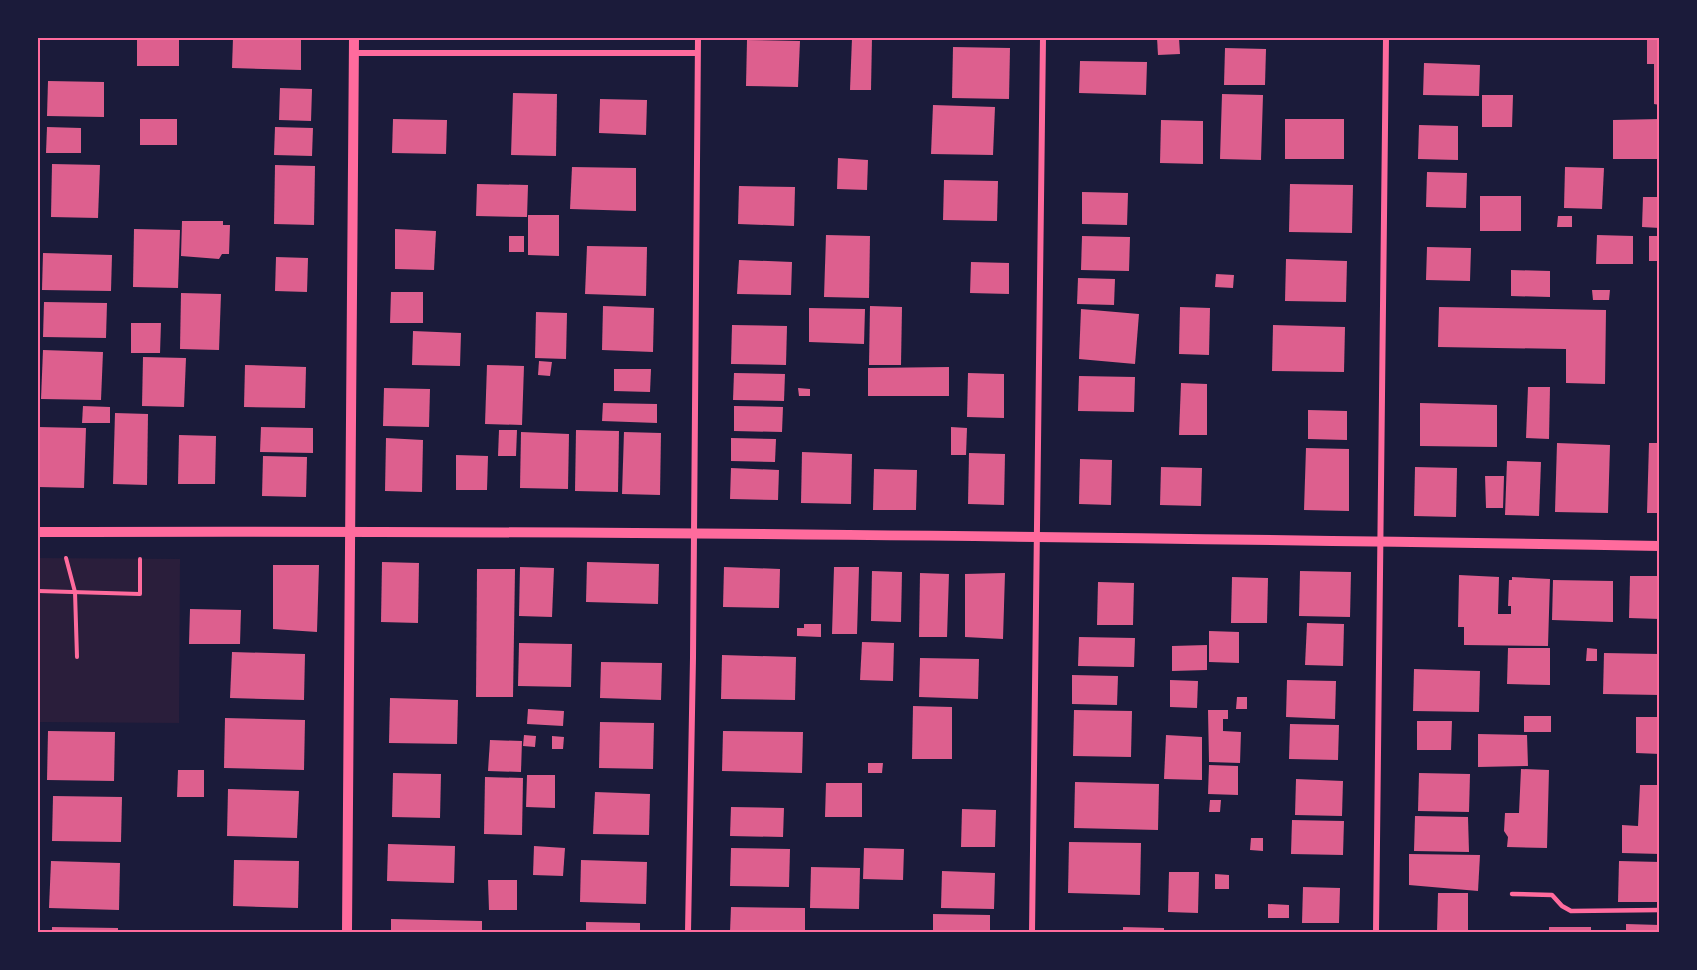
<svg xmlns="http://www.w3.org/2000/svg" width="1697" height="970" viewBox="0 0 1697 970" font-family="Commissioner,sans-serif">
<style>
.green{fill:#2a1e3b}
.building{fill:#dd5f8e}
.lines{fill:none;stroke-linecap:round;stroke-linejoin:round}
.path{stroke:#ff6b9d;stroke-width:4}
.service{stroke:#ff6b9d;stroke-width:4.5}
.minor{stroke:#ff6b9d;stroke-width:6}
.tertiary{stroke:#ff6b9d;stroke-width:10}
.neatline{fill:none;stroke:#ff6b9d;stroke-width:2}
</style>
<rect width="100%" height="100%" fill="#1b1b3a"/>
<polygon class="green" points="38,558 180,559 179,723 38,722"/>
<g class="building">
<rect x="137" y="38" width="42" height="28"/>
<polygon points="233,38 301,38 301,70 232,68"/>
<polygon points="852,38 872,38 871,90 850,90"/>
<polygon points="1157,38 1179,38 1180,54 1158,55"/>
<polygon points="1647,38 1660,38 1660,105 1654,104 1654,64 1647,64"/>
<polygon points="747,40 800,41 798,87 746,86"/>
<polygon points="953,47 1010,48 1009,99 952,98"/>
<polygon points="1225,48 1266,49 1265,85 1224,85"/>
<polygon points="1080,61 1147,62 1146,95 1079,93"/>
<polygon points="1424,63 1480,65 1479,96 1423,95"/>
<polygon points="48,81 104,82 104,117 47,116"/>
<polygon points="280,88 312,89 311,121 279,120"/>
<polygon points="513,93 557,94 556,156 511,155"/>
<polygon points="1222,94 1263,95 1261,160 1220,159"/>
<polygon points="1482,95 1513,95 1512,127 1482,127"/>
<polygon points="600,99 647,100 646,135 599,133"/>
<polygon points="933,105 995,107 993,155 931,154"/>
<rect x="140" y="119" width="37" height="26"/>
<polygon points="393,119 447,120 446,154 392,153"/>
<rect x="1285" y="119" width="59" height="40"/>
<polygon points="1660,119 1660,159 1613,159 1613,120"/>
<polygon points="1161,120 1203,121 1203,164 1160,163"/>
<polygon points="1419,125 1458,126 1458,160 1418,159"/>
<polygon points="47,127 81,128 81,153 46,153"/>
<polygon points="275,127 313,128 312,156 274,155"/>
<polygon points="838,158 868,160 867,190 837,189"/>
<polygon points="52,164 100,165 98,218 51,217"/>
<polygon points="275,165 315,166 314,225 274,224"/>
<polygon points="572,167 636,168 636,211 570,209"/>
<polygon points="1565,167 1604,168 1602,209 1564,208"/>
<polygon points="1427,172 1467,173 1466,208 1426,207"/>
<polygon points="944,180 998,181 997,221 943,220"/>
<polygon points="477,184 528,185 527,217 476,216"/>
<polygon points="1290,184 1353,185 1352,233 1289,232"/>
<polygon points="739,186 795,187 794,226 738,224"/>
<polygon points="1082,192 1128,193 1127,225 1082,224"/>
<rect x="1480" y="196" width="41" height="35"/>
<polygon points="1643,197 1660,197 1660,228 1642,227"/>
<polygon points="528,215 559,215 559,256 528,255"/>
<polygon points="1558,216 1572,216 1572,227 1557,227"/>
<polygon points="182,221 223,221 223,225 230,225 229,254 222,254 219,259 181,256"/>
<polygon points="134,229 180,230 178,288 133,287"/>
<polygon points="395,229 436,231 434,270 395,269"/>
<polygon points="826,235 870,236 869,298 824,297"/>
<polygon points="1597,235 1633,236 1633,264 1596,264"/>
<rect x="509" y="236" width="15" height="16"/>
<polygon points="1082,236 1130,237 1129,271 1081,270"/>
<rect x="1649" y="236" width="11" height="25"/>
<polygon points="587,246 647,247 646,296 585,294"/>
<polygon points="1427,247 1471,248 1470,281 1426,280"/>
<polygon points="43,253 112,255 111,291 42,290"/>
<polygon points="276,257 308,258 307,292 275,291"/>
<polygon points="1286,259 1347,261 1346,302 1285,301"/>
<polygon points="739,260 792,262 791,295 737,294"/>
<polygon points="971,262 1009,263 1009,294 970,293"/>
<polygon points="1511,270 1550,271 1550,297 1511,296"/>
<polygon points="1216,274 1234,275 1233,288 1215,287"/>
<polygon points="1078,278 1115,279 1114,305 1077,304"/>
<polygon points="1592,290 1610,290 1609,300 1593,300"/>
<polygon points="391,292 423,292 423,323 390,323"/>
<polygon points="181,293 221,294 219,350 180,349"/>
<polygon points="44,302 107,303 106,338 43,337"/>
<polygon points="603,306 654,308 653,352 602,350"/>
<polygon points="870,306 902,307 901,365 869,365"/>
<polygon points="1180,307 1210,308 1209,355 1179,354"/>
<polygon points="1439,307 1606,310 1605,384 1566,383 1566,349 1438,347"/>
<polygon points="809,308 865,309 864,344 809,342"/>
<polygon points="1081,309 1139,314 1135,364 1079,359"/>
<polygon points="536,312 567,313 566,359 535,358"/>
<polygon points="131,323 161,323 160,353 131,353"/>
<polygon points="732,325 787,326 786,365 731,364"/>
<polygon points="1273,325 1345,327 1344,372 1272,371"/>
<polygon points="413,331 461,333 460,366 412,365"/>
<polygon points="43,350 103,352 101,400 41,399"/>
<polygon points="143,357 186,358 184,407 142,406"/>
<polygon points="539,361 552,362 550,376 538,375"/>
<polygon points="245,365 306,367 305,408 244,407"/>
<polygon points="487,365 524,366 522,425 485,424"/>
<polygon points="949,367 949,396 868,396 868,368"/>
<polygon points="614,369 651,369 650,392 614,391"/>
<polygon points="734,373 785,374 784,401 733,400"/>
<polygon points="968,373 1004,374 1004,418 967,417"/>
<polygon points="1079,376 1135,377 1134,412 1078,411"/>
<polygon points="1181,383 1207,384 1207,435 1179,435"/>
<polygon points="1528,387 1550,387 1549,439 1526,438"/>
<polygon points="384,388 430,389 429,427 383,426"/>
<polygon points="798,388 810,389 810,396 799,396"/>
<polygon points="603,403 657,404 657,423 602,421"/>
<polygon points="1420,403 1497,405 1497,447 1420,446"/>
<polygon points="83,406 110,407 110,423 82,423"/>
<polygon points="734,406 783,407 782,432 734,431"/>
<polygon points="1308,410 1347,411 1347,440 1308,439"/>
<polygon points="115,413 148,414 147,485 113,484"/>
<polygon points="38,427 86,428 84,488 38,487"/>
<polygon points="261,427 313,428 313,453 260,452"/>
<polygon points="951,427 967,428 966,455 951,455"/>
<polygon points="499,430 517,430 516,456 498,456"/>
<polygon points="576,430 619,431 618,492 575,491"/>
<polygon points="521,432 569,434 568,489 520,488"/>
<polygon points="624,432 661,433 660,495 622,494"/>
<polygon points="179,435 216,436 215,484 178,484"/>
<polygon points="386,438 423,440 422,492 385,491"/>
<polygon points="731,438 776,439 775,462 731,461"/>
<polygon points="1557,443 1610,445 1608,513 1555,512"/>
<polygon points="1649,443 1660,443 1660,513 1647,513"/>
<polygon points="1306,448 1349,449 1349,511 1304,510"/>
<polygon points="802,452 852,454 851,504 801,503"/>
<polygon points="969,453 1005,454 1004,505 968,504"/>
<polygon points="456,455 488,456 487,490 456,490"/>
<polygon points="263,456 307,457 306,497 262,496"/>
<polygon points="1080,459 1112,460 1111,505 1079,504"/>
<polygon points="1507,461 1541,462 1539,516 1505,515"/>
<polygon points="1161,467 1202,468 1201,506 1160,505"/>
<polygon points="1415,467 1457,468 1456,517 1414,516"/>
<polygon points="731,468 779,470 778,500 730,499"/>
<polygon points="874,469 917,470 916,510 873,510"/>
<polygon points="1485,476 1504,476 1503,508 1486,508"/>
<polygon points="382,562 419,563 418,623 381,622"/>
<polygon points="587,562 659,564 658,604 586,602"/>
<polygon points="273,565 319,565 317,632 273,629"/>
<polygon points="520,567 554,568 552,617 519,616"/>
<polygon points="724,567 780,569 779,608 723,607"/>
<polygon points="834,567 859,567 857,634 832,634"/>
<polygon points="477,569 515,569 513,697 476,697"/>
<polygon points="872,571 902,572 901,622 871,621"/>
<polygon points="1300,571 1351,572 1350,617 1299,616"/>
<polygon points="920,573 949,574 947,637 919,637"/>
<polygon points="1005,573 1003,639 965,637 965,574"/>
<polygon points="1459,575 1499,577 1498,614 1511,614 1511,606 1508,606 1509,580 1512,580 1512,577 1550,579 1548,646 1464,645 1464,627 1458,627"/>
<polygon points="1630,576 1660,576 1660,619 1629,618"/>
<polygon points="1232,577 1268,578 1267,623 1231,623"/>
<polygon points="1553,580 1613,581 1613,622 1552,620"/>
<polygon points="1098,582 1134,583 1133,625 1097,625"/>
<polygon points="190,609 241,610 240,644 189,644"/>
<polygon points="1307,623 1344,624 1343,666 1305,665"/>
<polygon points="804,624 821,624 821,637 797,636 797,628 804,628"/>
<polygon points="1209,631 1239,632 1239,663 1209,662"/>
<polygon points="1079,637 1135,638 1134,667 1078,666"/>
<polygon points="862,642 894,643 893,681 860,680"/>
<polygon points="519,643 572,644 571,687 518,686"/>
<polygon points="1207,645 1207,670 1172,671 1172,646"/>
<polygon points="1508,648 1550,648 1550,685 1507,684"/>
<polygon points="1587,648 1597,649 1597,661 1586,661"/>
<polygon points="232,652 305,654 304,700 230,698"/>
<polygon points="1604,653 1660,654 1660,695 1603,694"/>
<polygon points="722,655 796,657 795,700 721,699"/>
<polygon points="920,658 979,659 978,699 919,697"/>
<polygon points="601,662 662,663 661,700 600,698"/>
<polygon points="1414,669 1480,671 1479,712 1413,711"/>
<polygon points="1072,675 1118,676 1117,705 1072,704"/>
<polygon points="1170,680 1198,681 1197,708 1170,707"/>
<polygon points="1287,680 1336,681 1335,719 1286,717"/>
<polygon points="1237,697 1247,697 1247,709 1236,709"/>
<polygon points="390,698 458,700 457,744 389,743"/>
<polygon points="913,706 952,707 952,759 912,759"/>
<polygon points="528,709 564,711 563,726 527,724"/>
<polygon points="1074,710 1132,711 1131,757 1073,756"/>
<polygon points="1208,710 1228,710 1228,719 1223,719 1223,731 1241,732 1240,763 1209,762"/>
<rect x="1524" y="716" width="27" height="16"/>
<polygon points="1636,717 1660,717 1660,754 1636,753"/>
<polygon points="225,718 305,720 304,770 224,768"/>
<polygon points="1417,721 1452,721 1451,750 1417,750"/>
<polygon points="600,722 654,723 653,769 599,768"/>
<polygon points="1290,724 1339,725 1338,760 1289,759"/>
<polygon points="48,731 115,732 114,781 47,780"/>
<polygon points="723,731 803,732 802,773 722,771"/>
<polygon points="1478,734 1527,735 1528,766 1478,767"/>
<polygon points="524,735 536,736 535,747 523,746"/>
<polygon points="1166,735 1202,737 1202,780 1164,779"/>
<polygon points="552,736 564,737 563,749 552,749"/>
<polygon points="490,740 522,741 521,772 488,771"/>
<polygon points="868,763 883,763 882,773 868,773"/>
<polygon points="1209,765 1238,766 1238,795 1208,794"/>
<polygon points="1521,769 1549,770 1547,848 1507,847 1508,837 1504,831 1505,813 1519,813"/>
<polygon points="178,770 204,770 204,797 177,797"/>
<polygon points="393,773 441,774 440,818 392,817"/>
<polygon points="1419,773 1470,774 1469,812 1418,811"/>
<polygon points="527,775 555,775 555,808 526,807"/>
<polygon points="485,777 523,778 522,835 484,834"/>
<polygon points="1296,779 1343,781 1342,816 1295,815"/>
<polygon points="1075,782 1159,784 1158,830 1074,828"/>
<polygon points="826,783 862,783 862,817 825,817"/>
<polygon points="1640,785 1660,785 1660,854 1622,853 1622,825 1638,826"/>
<polygon points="228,789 299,791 297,838 227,836"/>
<polygon points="595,792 650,794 649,835 593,834"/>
<polygon points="53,796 122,797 121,842 52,841"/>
<polygon points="1210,800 1221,800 1220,812 1209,812"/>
<polygon points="731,807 784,808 783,837 730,836"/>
<polygon points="962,809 996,810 995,847 961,847"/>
<polygon points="1415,816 1468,817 1469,852 1414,851"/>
<polygon points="1292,820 1344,821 1343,855 1291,854"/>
<polygon points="1251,838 1263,838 1263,851 1250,850"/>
<polygon points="1069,842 1141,843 1140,895 1068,893"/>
<polygon points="388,844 455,846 454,883 387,881"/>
<polygon points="534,846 565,848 563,876 533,875"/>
<polygon points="731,848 790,849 789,887 730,886"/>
<polygon points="864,848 904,849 903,880 863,879"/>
<polygon points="1409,854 1480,855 1478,891 1409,885"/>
<polygon points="234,860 299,861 298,908 233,906"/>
<polygon points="581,860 647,862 646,904 580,902"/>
<polygon points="51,861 120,863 119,910 49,908"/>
<polygon points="1619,861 1660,862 1660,902 1618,902"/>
<polygon points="811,867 860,868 859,909 810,908"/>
<polygon points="942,871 995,873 994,909 941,908"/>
<polygon points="1169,872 1199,872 1198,913 1168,912"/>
<polygon points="1215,874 1229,875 1229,889 1215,889"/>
<polygon points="488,880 517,880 517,910 489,910"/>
<polygon points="1303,887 1340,888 1339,923 1302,923"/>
<polygon points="1438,893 1468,893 1468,932 1437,932"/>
<polygon points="1268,904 1289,905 1289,918 1268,918"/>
<polygon points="731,907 805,908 805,932 730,932"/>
<polygon points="933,914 990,915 990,932 933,932"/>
<polygon points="391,919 482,921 482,932 391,932"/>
<polygon points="586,922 640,923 640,932 586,932"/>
<polygon points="1626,924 1660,925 1660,932 1626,932"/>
<polygon points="52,927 118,928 118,932 52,932"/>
<polygon points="1123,927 1164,928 1164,932 1123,932"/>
<rect x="1549" y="927" width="42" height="5"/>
</g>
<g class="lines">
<g class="path">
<polyline points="66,558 75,592 77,657"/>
<polyline points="38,591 140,594 140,559"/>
</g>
<polyline class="service" points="1512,894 1552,895 1562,906 1571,911 1660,910"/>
<g class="minor">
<polyline points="354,53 697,53"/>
<polyline points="688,932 693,658 698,38"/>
<polyline points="1032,932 1043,38"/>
<polyline points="1376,932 1386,38"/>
</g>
<g class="tertiary">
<path d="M 38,532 C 578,530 1119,537 1660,546"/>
<polyline points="347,932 354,38"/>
</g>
</g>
<rect width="1697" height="970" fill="none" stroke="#1b1b3a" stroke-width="78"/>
<rect x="39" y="39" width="1619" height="892" class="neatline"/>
</svg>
